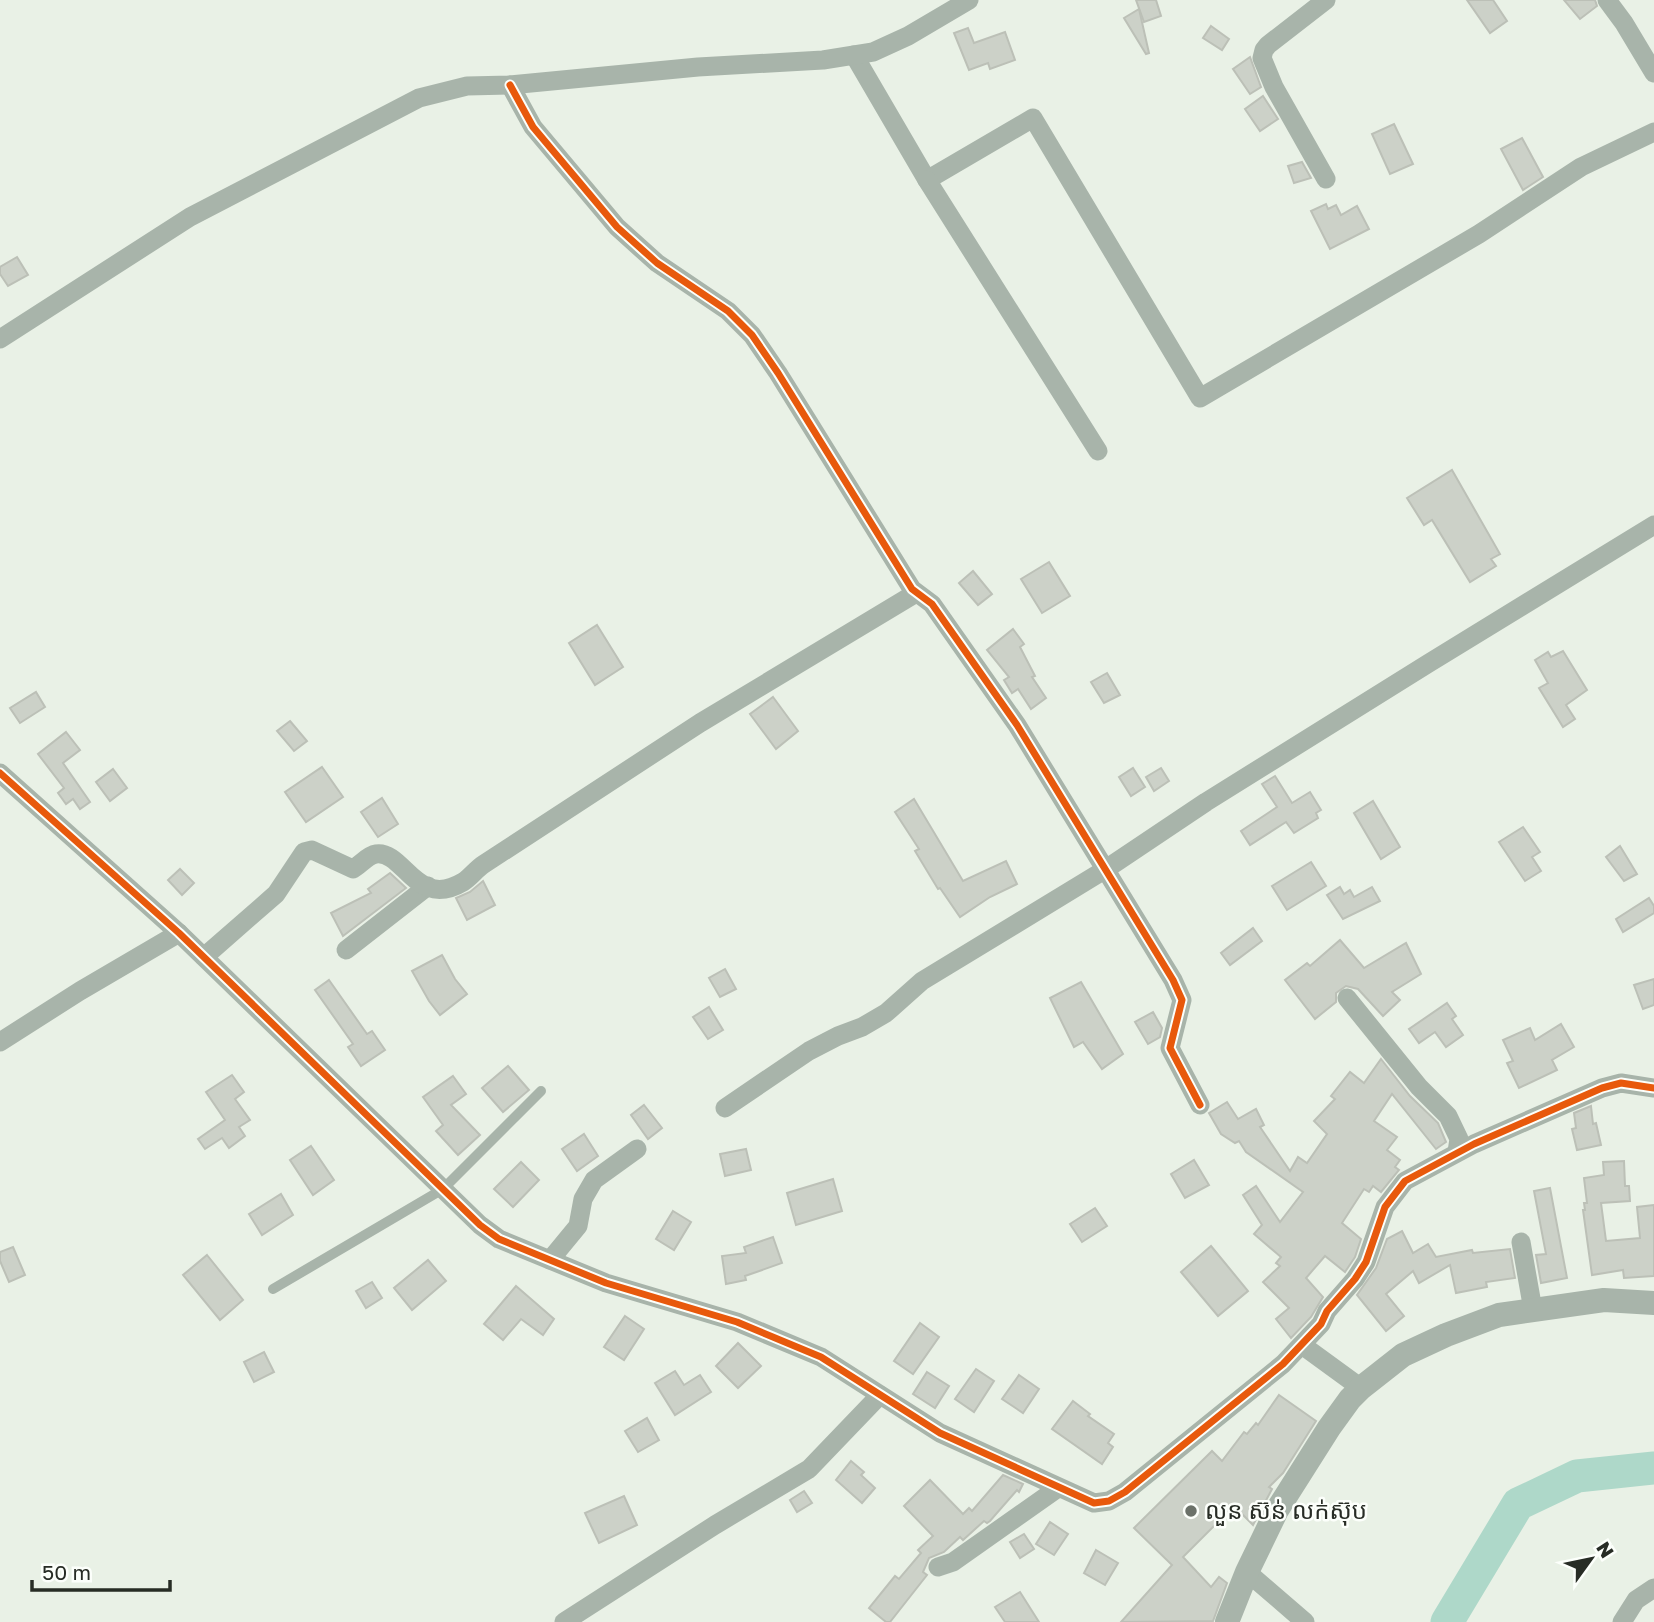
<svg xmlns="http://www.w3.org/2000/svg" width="1654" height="1622" viewBox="0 0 1654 1622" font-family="'Golos Text','Noto Sans Khmer',sans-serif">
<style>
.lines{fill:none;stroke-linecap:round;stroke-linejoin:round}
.river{stroke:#aed8c9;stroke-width:33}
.building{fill:#ccd1c8;stroke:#bcc0b7;stroke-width:2}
.service{stroke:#a8b4aa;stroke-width:10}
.minor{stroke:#a8b4aa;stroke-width:19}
.tertiary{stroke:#a8b4aa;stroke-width:24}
.cycleway-casing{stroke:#fcfffb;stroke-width:11}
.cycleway{stroke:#e8590c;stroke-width:7}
.poi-dot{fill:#6b7169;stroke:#fcfffb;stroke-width:2.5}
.labels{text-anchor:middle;stroke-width:5;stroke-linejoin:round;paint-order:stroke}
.poi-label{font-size:24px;fill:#272c25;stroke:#fcfffb;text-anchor:start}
</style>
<rect width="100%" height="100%" fill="#e9f1e6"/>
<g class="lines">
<polyline class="river" points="1447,1622 1518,1504 1577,1476 1654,1468"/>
</g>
<g class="building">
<polygon points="1136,0 1156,0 1161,16 1144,22"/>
<polygon points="1467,0 1493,0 1507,21 1490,33"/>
<polygon points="1564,0 1595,0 1597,6 1580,19"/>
<polygon points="1139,9 1149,53 1146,54 1124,18"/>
<polygon points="1211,26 1229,39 1222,50 1203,38"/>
<polygon points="968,28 974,43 1005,32 1015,60 990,69 988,63 969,70 954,33"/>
<polygon points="1250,57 1261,87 1250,94 1233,69"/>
<polygon points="1263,96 1278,119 1260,131 1245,109"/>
<polygon points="1394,124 1413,164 1390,174 1372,134"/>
<polygon points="1522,138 1543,177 1523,190 1501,149"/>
<polygon points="1302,162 1311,178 1294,183 1288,166"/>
<polygon points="1326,204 1328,209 1336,205 1341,215 1357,206 1369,229 1330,249 1311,211"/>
<polygon points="17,257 28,275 8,286 0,274 0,267"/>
<polygon points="1452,470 1500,554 1491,559 1496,566 1470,582 1432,520 1424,525 1407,498"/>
<polygon points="1049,562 1070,596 1042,613 1021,579"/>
<polygon points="973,571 992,594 978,605 959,583"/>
<polygon points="597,625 623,667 595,685 569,643"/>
<polygon points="1013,629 1024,644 1020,647 1035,676 1032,677 1046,698 1031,709 1018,689 1012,693 1004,680 1009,677 987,650"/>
<polygon points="1563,651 1587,690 1566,705 1575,719 1563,727 1539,688 1548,683 1535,660 1548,652 1551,657"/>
<polygon points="1107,673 1120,695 1104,703 1091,682"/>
<polygon points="36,692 45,707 20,723 10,708"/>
<polygon points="773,697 798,731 776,749 750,714"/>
<polygon points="290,721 307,741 294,751 277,731"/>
<polygon points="66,732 80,750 63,763 90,802 80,809 73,799 66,804 58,793 64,788 38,754"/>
<polygon points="322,767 343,797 306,822 285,792"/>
<polygon points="1133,768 1145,787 1131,796 1119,777"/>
<polygon points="1161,768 1169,781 1154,791 1146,777"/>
<polygon points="113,769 127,788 110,801 96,782"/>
<polygon points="1275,776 1292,803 1310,792 1321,810 1316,813 1318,818 1294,833 1286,822 1250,845 1241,831 1277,807 1262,784"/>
<polygon points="382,798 398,824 378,837 361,812"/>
<polygon points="914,799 963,881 1006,861 1017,884 990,897 960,917 940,888 938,889 915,851 919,849 895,812"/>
<polygon points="1373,801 1400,847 1381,859 1354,813"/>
<polygon points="1523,827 1540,852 1532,857 1541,871 1525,881 1499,842"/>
<polygon points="1620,846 1637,874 1624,881 1606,857"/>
<polygon points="1311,862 1326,886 1287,910 1272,886"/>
<polygon points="180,869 194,883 182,895 168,880"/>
<polygon points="390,873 406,888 343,936 331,913 371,893 368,889"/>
<polygon points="483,881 495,905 467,920 456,898 470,892"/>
<polygon points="1340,887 1344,894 1350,890 1354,897 1372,887 1380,901 1343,919 1327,895"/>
<polygon points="1649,898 1654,906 1654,913 1623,932 1616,919"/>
<polygon points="1253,928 1262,941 1230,965 1221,953"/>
<polygon points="1340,940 1364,968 1406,943 1421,974 1392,992 1400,1000 1383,1016 1358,989 1346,986 1336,993 1336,1002 1315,1019 1285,980 1307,963 1310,966"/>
<polygon points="442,955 455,979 467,994 440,1015 429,1001 412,971"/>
<polygon points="725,969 736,989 720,997 709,978"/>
<polygon points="1654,979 1654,1005 1643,1009 1634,985"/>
<polygon points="329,980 367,1034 372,1031 385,1050 361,1066 348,1047 353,1044 315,990"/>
<polygon points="1081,982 1123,1054 1102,1069 1083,1042 1074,1047 1050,998"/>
<polygon points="1447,1003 1456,1016 1452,1019 1463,1035 1446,1047 1435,1032 1419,1043 1409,1029"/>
<polygon points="709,1007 723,1030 708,1039 693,1017"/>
<polygon points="1153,1012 1162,1028 1160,1037 1148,1044 1135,1022"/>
<polygon points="1561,1024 1574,1047 1552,1060 1557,1070 1519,1088 1507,1063 1513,1061 1503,1040 1530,1028 1535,1040"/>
<polygon points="1381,1059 1410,1096 1438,1123 1446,1142 1436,1149 1392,1094 1374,1121 1397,1137 1387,1150 1400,1160 1395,1167 1399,1170 1381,1192 1373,1186 1369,1192 1364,1189 1342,1223 1361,1239 1355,1257 1345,1272 1325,1256 1306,1278 1323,1297 1311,1317 1291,1338 1276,1319 1289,1308 1263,1282 1280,1266 1276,1263 1281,1257 1254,1234 1262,1225 1243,1195 1256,1186 1280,1222 1303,1192 1246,1152 1239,1141 1235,1143 1221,1134 1209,1113 1227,1102 1238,1119 1256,1109 1264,1125 1260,1127 1290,1171 1298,1157 1307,1163 1327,1134 1314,1121 1335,1099 1331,1096 1350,1072 1364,1083"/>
<polygon points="508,1066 529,1090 503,1112 482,1088"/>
<polygon points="232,1075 244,1092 235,1099 250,1120 239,1127 245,1136 229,1148 222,1138 205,1149 198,1139 225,1120 206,1092"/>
<polygon points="453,1076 466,1094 451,1105 480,1135 458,1155 436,1131 443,1125 423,1097"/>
<polygon points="644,1105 662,1128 648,1139 631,1115"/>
<polygon points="1591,1106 1593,1124 1596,1123 1601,1145 1577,1150 1572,1129 1576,1128 1574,1113"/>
<polygon points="584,1134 598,1156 577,1171 562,1149"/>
<polygon points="311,1146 334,1180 313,1195 290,1160"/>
<polygon points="746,1149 751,1170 725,1176 720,1154"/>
<polygon points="1194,1160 1209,1185 1185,1198 1171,1174"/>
<polygon points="1624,1161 1625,1186 1629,1186 1630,1201 1601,1203 1606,1241 1640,1238 1637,1207 1654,1205 1654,1276 1624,1278 1623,1270 1592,1275 1583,1210 1585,1210 1584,1203 1587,1203 1584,1178 1604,1175 1603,1162"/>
<polygon points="521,1162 539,1180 513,1207 494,1189"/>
<polygon points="833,1179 842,1211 796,1225 787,1193"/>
<polygon points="1550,1188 1567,1278 1541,1283 1536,1255 1546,1254 1534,1191"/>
<polygon points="281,1194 293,1215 262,1235 249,1214"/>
<polygon points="1095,1208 1107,1226 1082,1242 1070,1224"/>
<polygon points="673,1211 691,1222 674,1250 656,1239"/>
<polygon points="1402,1231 1413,1253 1428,1244 1436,1257 1472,1250 1473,1253 1510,1249 1515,1278 1486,1282 1487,1287 1456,1293 1450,1265 1419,1283 1413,1271 1386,1294 1404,1316 1386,1331 1357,1295 1376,1268 1387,1239"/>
<polygon points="773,1237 782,1263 745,1276 746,1280 726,1284 722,1256 746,1253 744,1247"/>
<polygon points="1211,1246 1248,1291 1218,1316 1181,1272"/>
<polygon points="13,1247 25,1275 9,1282 0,1261 0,1252"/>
<polygon points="207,1255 243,1300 220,1320 183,1275"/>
<polygon points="428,1260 446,1281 412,1310 394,1288"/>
<polygon points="372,1282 382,1298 366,1308 356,1291"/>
<polygon points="516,1286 554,1319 543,1335 521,1319 503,1340 484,1324"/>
<polygon points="625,1316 644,1329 624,1360 604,1347"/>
<polygon points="920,1323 939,1337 913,1374 894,1361"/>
<polygon points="738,1343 761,1366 738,1388 716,1366"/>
<polygon points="264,1352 274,1372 254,1382 244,1362"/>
<polygon points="976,1369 994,1381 974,1412 955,1399"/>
<polygon points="675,1371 684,1385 700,1375 711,1392 675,1415 655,1383"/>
<polygon points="927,1372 949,1386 935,1408 913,1394"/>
<polygon points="1019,1375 1039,1389 1023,1413 1002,1399"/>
<polygon points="1279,1395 1316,1421 1283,1473 1269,1487 1272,1489 1253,1525 1234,1506 1183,1557 1211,1587 1219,1577 1227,1583 1213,1621 1121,1622 1172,1565 1134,1528 1212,1451 1222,1461 1244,1432 1247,1434 1256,1423 1258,1425"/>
<polygon points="1073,1401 1090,1414 1088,1416 1114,1434 1108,1443 1113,1447 1102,1464 1052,1429"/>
<polygon points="647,1418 659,1440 638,1452 625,1431"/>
<polygon points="851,1461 864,1472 861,1475 875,1488 862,1503 836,1480"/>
<polygon points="1003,1475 1023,1484 1019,1492 1017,1490 990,1521 987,1523 984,1521 963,1540 960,1537 944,1552 929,1558 923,1572 927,1575 890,1622 886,1622 869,1608 895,1576 899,1579 921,1553 918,1550 933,1536 904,1506 930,1480 963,1514 969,1508 972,1511"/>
<polygon points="804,1491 812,1503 797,1512 790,1500"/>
<polygon points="624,1496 637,1525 599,1543 585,1513"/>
<polygon points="1050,1522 1068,1534 1054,1555 1036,1544"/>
<polygon points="1024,1534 1034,1549 1020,1558 1010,1542"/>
<polygon points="1096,1550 1118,1563 1105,1585 1084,1573"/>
<polygon points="1020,1592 1039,1622 1005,1622 995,1607"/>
</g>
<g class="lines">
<polyline class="service" points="273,1289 443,1189 541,1091"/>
<g class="minor">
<polyline points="1326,0 1268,45 1264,50 1262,58 1274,87 1326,179"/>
<polyline points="1607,0 1624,23 1654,73"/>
<polyline points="854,55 927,180 1033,118 1200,398 1479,234 1581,167 1654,132"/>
<polyline points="510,85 533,127 617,227 657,263 728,311 752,335 778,373 912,589 932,604 1017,725 1173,980 1182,1000 1170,1048 1200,1105"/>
<polyline points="927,180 1098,451"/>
<polyline points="0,339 190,217 419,98 467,86 510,85 698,67 823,60 873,52 908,36 969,0"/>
<polyline points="0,773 179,933 480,1225 499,1239 606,1283 737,1322 821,1357 940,1433 1094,1503 1109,1501 1125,1492 1283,1364 1321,1324 1327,1311 1355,1279 1366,1262 1385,1207 1405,1181 1474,1144 1602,1088 1621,1083 1654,1088"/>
<polyline points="346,950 428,886"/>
<path d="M 204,957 L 276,894 L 304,852 L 312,850 L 353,869 C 360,865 368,855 376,854 C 404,850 416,910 463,882 C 471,877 476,869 484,864 L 700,723 L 916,593"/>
<polyline points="1347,998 1419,1087 1448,1116 1459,1139 1457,1152"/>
<polyline points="0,1042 80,991 179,933"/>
<polyline points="725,1108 809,1051 838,1036 862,1027 886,1013 922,981 1106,869 1206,802 1429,663 1654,525"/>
<polyline points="1521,1242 1533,1310"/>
<polyline points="550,1260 578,1226 583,1199 594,1180 637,1149"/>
<polyline points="1302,1345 1361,1388"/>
<polyline points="938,1567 953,1562 1058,1488"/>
<polyline points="1247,1572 1305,1622"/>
<polyline points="564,1622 715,1525 809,1469 880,1395"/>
<polyline points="1622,1622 1636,1600 1654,1588"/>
</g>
<polyline class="tertiary" points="1227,1622 1247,1572 1277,1510 1329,1428 1350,1399 1361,1388 1403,1355 1446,1335 1499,1315 1604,1300 1654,1303"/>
<defs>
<g id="cycleway">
<polyline points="510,85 533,127 617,227 657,263 728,311 752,335 778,373 912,589 932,604 1017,725 1173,980 1182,1000 1170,1048 1200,1105"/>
<polyline points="0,773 179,933 480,1225 499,1239 606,1283 737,1322 821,1357 940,1433 1094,1503 1109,1501 1125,1492 1283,1364 1321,1324 1327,1311 1355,1279 1366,1262 1385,1207 1405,1181 1474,1144 1602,1088 1621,1083 1654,1088"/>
</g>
</defs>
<use href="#cycleway" class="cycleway-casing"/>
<use href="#cycleway" class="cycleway"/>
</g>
<circle class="poi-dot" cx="1191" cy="1511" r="7"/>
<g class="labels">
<g class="poi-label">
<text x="1205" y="1519">លួន ស៊ន់ លក់ស៊ុប</text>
</g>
</g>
<g transform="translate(1591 1559) rotate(57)" stroke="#fcfffb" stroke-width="5" paint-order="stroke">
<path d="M0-5L12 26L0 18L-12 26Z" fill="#272c25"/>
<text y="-10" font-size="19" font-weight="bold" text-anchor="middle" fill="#272c25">N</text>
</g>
<path d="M32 1580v10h138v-10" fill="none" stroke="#272c25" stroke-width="3.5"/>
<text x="42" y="1580" font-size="21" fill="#272c25" stroke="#fcfffb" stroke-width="5" paint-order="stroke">50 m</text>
</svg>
